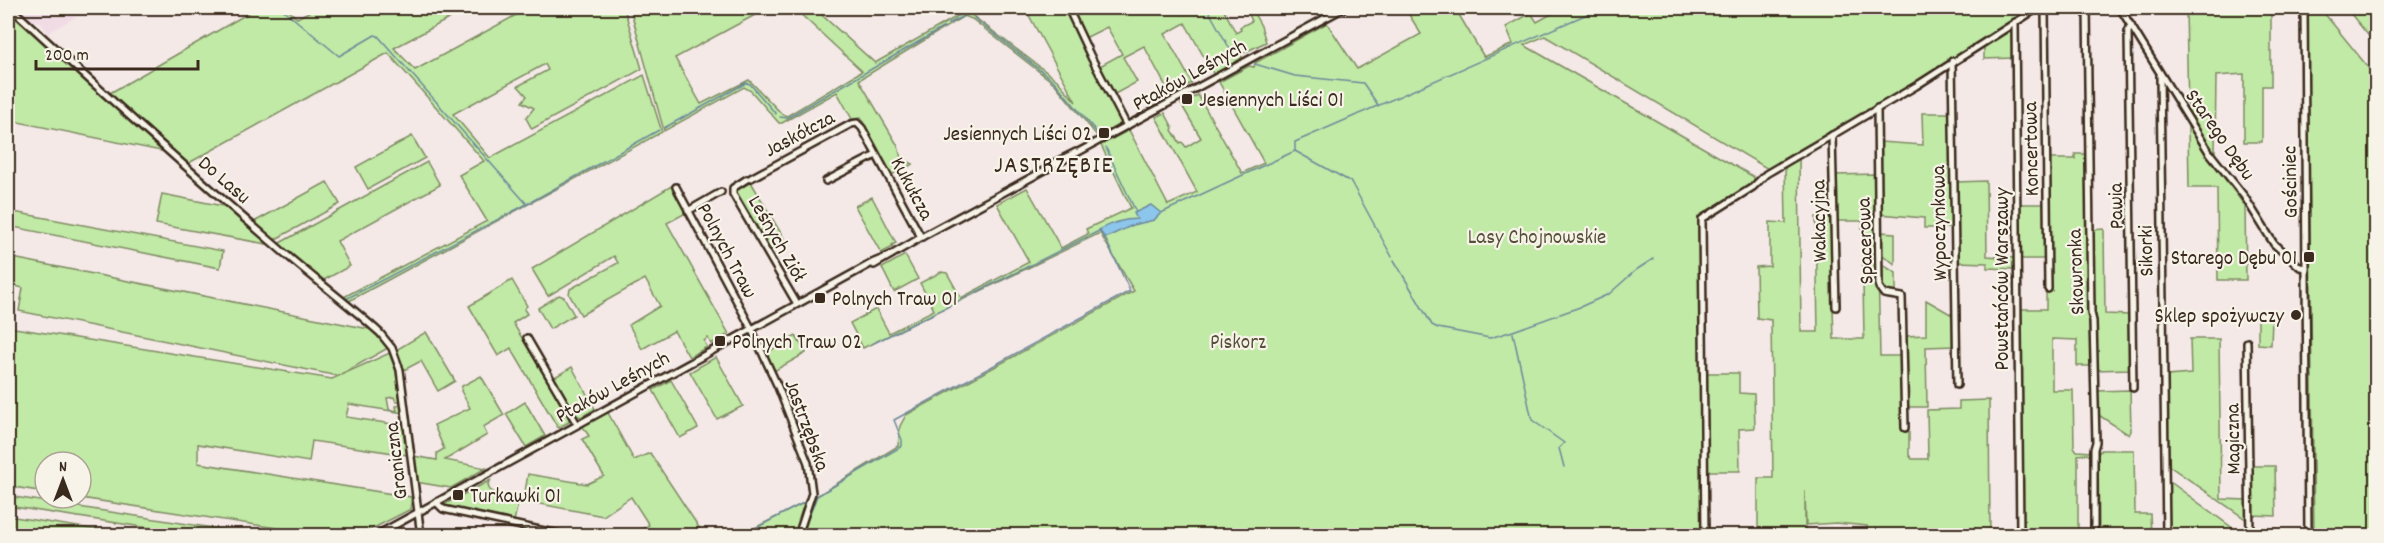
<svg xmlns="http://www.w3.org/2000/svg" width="2384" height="543" viewBox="0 0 2384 543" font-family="Dekko,sans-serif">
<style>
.built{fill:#f1dce6}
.green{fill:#c1eaa6;stroke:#7e8a62;stroke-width:1.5}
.water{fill:#8dc6ec;stroke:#6c889a;stroke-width:1.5}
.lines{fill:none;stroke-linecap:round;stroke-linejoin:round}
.stream{stroke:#6c889a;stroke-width:1.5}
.street-casing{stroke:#3b2a1e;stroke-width:10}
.street{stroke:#f7f3e8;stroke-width:5}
.poi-dot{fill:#3b2a1e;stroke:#f7f3e8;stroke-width:2}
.labels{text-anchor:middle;stroke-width:4.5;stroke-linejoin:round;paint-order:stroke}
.street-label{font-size:21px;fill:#3b2a1e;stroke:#f7f3e8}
.poi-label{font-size:21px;fill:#3b2a1e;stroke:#f7f3e8;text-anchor:start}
.park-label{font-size:21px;fill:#565039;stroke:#f7f3e8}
.quarter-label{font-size:24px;letter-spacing:1.5px;fill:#3b2a1e;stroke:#f7f3e8}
</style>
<rect width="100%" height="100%" fill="#f4e9e7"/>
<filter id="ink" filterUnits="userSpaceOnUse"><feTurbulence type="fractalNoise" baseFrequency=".0167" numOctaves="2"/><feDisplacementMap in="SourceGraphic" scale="12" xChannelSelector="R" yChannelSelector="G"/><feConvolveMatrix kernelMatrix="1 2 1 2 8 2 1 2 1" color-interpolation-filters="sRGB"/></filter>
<g filter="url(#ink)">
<polygon class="built" points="16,8 91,8 48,33 40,22 29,20"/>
<g class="green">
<polygon points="8,8 166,152 8,120"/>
<polygon points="257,8 286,8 297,18 316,8 469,8 394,48 415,70 529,8 624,8 642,69 532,129 526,118 534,108 522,102 527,96 518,86 548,70 545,64 453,114 490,158 644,75 662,132 347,302 342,298 487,221 459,175 484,161 388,53 187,164 110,93"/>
<polygon points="630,8 768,8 675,58 701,104 749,80 782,114 787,116 862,71 794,8 814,8 875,63 961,14 969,13 1057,80 1076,102 1025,8 1064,8 1123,122 1098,137 1055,84 972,19 964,16 859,80 898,146 901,158 913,164 891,175 861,118 852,119 837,92 782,123 779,123 751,91 744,87 664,131"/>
<polygon points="1070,8 1223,8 1236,33 1241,30 1240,27 1252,21 1246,8 1251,8 1261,26 1266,42 1241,54 1242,57 1236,64 1214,75 1185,23 1165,34 1192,83 1170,94 1144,46 1123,57 1137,82 1113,95 1098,67 1122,54 1107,27 1085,38"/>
<polygon points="1405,8 1455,8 1484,57 1513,44 1506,27 1531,13 1537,22 1562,8 1569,10 1570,8 2034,8 1876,106 1768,169 1545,36 1524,45 1754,177 1754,185 1699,218 1703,535 739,536 815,497 898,446 900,426 906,415 1134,291 1100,233 863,348 850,323 876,309 889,333 934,310 920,283 941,272 947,273 961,298 1029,262 997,204 1027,188 1061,248 1088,234 1086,229 1131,208 1101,145 1129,130 1168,205 1197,192 1156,117 1165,113 1173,128 1172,130 1180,143 1182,142 1186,147 1201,138 1181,104 1198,95 1242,173 1264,163 1219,82 1249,66 1254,67 1255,63 1327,23 1357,69 1421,34"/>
<polygon points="2186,8 2271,8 2271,86 2262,86 2262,142 2244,142 2244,74 2216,76 2215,152 2188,113"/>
<polygon points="2307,8 2320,8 2376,77 2376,535 2314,535"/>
<polygon points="2346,8 2376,8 2376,45"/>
<polygon points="2014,25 2014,58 1984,59 1984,43"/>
<polygon points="1922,113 1950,113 1952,228 1924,228 1924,218 1880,214 1880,142 1923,145"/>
<polygon points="2188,125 2202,148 2245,206 2246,280 2218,280 2217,188 2189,188"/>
<polygon points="412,136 425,158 368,189 356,167"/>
<polygon points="2075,154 2088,154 2090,366 2077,366 2077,340 2052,339 2052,390 2073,390 2074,447 2077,451 2091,452 2091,457 2087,454 2078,455 2078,535 2022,535 2020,309 2046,309 2047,159 2075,159"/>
<polygon points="1799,157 1801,332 1818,332 1816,217 1830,217 1834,339 1864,339 1862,221 1837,221 1836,175 1876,174 1880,356 1901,356 1903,430 1909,431 1909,455 1912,459 1928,459 1927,410 1959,409 1959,401 1989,400 1990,535 1867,535 1867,526 1836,523 1806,525 1805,491 1805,535 1758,535 1758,478 1773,478 1771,320 1757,318 1756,267 1770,266 1770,222 1786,223 1785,166"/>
<polygon points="427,162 440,185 337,241 350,266 322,281 278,244"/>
<polygon points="1986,181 1987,256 2014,258 2014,269 1987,268 1987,263 1957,262 1956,182"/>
<polygon points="327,182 340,204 274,240 254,222"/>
<polygon points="751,182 786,242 769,251 736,195 737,190"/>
<polygon points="673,185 686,213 667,223 729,334 711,344 708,338 704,341 707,347 689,357 674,331 642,349 629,325 660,306 645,279 581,315 569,294 570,289 618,263 614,256 548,296 532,269"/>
<polygon points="162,194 228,207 272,245 156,224"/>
<polygon points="872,197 896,243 892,245 893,247 881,253 855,206"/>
<polygon points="2018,204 2045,204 2046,259 2019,259"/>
<polygon points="8,211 223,251 220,268 8,226"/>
<polygon points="2104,229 2105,314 2129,315 2130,369 2096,370 2096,315 2093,314 2091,230"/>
<polygon points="1880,232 1895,233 1895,264 1880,253"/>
<polygon points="905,255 918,279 894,292 882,268"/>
<polygon points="8,257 374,330 388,348 338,376 19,311 23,288 8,284"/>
<polygon points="1881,264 1896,273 1896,294 1885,293 1881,288"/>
<polygon points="512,280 527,306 524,309 527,314 513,323 569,417 569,422 558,428 511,348 498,356 469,306"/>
<polygon points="559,295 564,297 574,315 550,329 538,308"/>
<polygon points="1926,300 1954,316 1955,346 1926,347 1927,407 1907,407 1906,336 1926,335"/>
<polygon points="2258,318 2272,318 2271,345 2258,344"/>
<polygon points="8,327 332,379 392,352 398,366 402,400 396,402 394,397 387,398 389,409 397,411 396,406 401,405 404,413 349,404 346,417 405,426 408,455 312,441 309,462 198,444 198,463 411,497 411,509 360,535 354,535 349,532 346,535 322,535 81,498 81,462 45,462 45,492 8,486"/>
<polygon points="426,332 455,381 438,391 421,361 404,370 396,350"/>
<polygon points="796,336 806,353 774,371 766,353"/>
<polygon points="2190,339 2219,339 2221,499 2247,500 2247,520 2168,465 2167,376 2191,374"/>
<polygon points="716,357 743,406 717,419 690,372"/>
<polygon points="572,367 595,409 581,417 575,415 553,378"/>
<polygon points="1705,373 1739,373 1739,393 1754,394 1755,428 1739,429 1740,471 1707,471"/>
<polygon points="481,376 504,415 483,427 487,435 445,460 486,468 451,488 416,482 413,456 437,460 437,453 444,449 434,425 470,408 461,391 462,386"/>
<polygon points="671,380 698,428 680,438 653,390"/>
<polygon points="2130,390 2131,431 2129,435 2097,414 2097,391"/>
<polygon points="525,402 545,436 526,447 506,414"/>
<polygon points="607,411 634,460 650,453 704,535 631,535 649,525 631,497 603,516 519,500 514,521 445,508 445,504 491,480 488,484 489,489 493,492 524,498 528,474 587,484 604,476 582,439 589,436 583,427 584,424"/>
<polygon points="2101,450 2134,450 2135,514 2150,514 2151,535 2099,535 2098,454"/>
<polygon points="2252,466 2275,466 2276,516 2252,515"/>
<polygon points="2169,481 2242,535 2169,535"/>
<polygon points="8,496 258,535 194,535 8,506"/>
<polygon points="8,516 129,535 8,535"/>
</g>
<path class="water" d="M 1151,205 L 1161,213 L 1154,220 L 1133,225 L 1105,238 L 1099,230 C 1111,223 1123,219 1137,219 L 1134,213 Z"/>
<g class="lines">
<g class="stream">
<polyline points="281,8 339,56 375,35 378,36 526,203"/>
<polyline points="1207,8 1235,58"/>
<polyline points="974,18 1054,81 1099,135"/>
<polyline points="948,24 967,14"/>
<polyline points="1255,64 1295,76 1363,83 1378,105"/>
<polyline points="780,117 787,118 944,27"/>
<polyline points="664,128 746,83 750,84 776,114"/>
<polyline points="1106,148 1136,212"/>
<polyline points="1295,151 1351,182 1392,257"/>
<polyline points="1161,213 1295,151 1295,142 1601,8"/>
<polyline points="1394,260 1432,325 1438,328 1490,338 1513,331 1580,307 1609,294 1636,270 1653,259"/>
<polyline points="346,299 527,204 659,130"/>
<polyline points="1513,333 1532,420 1564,443 1559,448 1564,467"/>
<polyline points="872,344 1099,231"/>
<polyline points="808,519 817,496 902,446 902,440 894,420 1130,291 1105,238"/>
<polyline points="741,536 807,501"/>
<polyline points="802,536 807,522"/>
</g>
<defs>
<g id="street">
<path d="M 11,8 C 98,88 186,168 275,245 C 309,275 346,302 380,333 L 392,348 L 400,370 L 421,536"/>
<polyline points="1068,8 1091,57 1127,126"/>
<polyline points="2045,8 2048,289"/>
<polyline points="2087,8 2091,313 2093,321 2096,442 2094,449 2094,536"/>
<polyline points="2120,8 2209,152 2244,196 2274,244 2300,267 2306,268"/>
<polyline points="2304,8 2308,536"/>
<polyline points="2015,22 2020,536"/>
<polyline points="2131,25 2128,32 2133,388"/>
<polyline points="1952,61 1957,385"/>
<polyline points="2160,75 2166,536"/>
<polyline points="1877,108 1879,287 1884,294 1902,297 1905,428"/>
<polyline points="1832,135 1836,307"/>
<polyline points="1052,164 1076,152"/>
<polyline points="751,178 851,124 857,123 862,128 921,237"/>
<polyline points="747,179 733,188 733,194 797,304"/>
<polyline points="826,181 876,155"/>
<polyline points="676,187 750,326 778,387 808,463 812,493 798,536"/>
<polyline points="688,211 721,192"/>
<polyline points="874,265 927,234 1344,8"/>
<polyline points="527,338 577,424"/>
<polyline points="2247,342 2250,536"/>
<polyline points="436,502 443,509 568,536"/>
<polyline points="375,536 874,262 891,255"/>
<polyline points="1705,536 1702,219 1753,187 1766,174 1916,86 2038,8"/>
</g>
</defs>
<use href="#street" class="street-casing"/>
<use href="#street" class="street"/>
</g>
</g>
<g class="poi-dot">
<rect x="1181" y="93" width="12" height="12" rx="3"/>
<rect x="1098" y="127" width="12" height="12" rx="3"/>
<rect x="2303" y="251" width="12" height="12" rx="3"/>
<rect x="814" y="292" width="12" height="12" rx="3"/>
<circle cx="2296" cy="315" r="6"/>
<rect x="714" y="335" width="12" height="12" rx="3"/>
<rect x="452" y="489" width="12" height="12" rx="3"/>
</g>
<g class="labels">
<g class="street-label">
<text transform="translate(1189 74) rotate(-29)" y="7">Ptaków Leśnych</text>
<text transform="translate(799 133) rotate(-28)" y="7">Jaskółcza</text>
<text transform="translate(2221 134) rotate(55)" y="7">Starego Dębu</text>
<text transform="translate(2030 149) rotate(-91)" y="7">Koncertowa</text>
<text transform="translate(225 179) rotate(41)" y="7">Do Lasu</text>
<text transform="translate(2289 182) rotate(-91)" y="7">Gościniec</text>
<text transform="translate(913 188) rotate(62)" y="7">Kukułcza</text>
<text transform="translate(2115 206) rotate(-91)" y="7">Pawia</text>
<text transform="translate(1818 221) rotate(-91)" y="7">Wakacyjna</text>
<text transform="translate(1938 223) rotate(-91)" y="7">Wypoczynkowa</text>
<text transform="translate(778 238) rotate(60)" y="7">Leśnych Ziół</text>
<text transform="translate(1864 241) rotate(-92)" y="7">Spacerowa</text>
<text transform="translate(728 250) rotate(62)" y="7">Polnych Traw</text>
<text transform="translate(2145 251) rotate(-91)" y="7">Sikorki</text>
<text transform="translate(2075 272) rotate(-92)" y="7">Skowronka</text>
<text transform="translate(2001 279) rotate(-90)" y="7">Powstańców Warszawy</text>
<text transform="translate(612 386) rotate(-29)" y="7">Ptaków Leśnych</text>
<text transform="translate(808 425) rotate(70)" y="7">Jastrzębska</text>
<text transform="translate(2232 439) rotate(-91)" y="7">Magiczna</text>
<text transform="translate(395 461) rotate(-97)" y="7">Graniczna</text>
</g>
<g class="poi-label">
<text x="1199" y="106">Jesiennych Liści 01</text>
<text x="1092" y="140" text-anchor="end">Jesiennych Liści 02</text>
<text x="2297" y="264" text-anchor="end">Starego Dębu 01</text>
<text x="832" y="305">Polnych Traw 01</text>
<text x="2284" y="322" text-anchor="end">Sklep spożywczy</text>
<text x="732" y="348">Polnych Traw 02</text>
<text x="470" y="502">Turkawki 01</text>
</g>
<g class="park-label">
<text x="1537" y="243">Lasy Chojnowskie</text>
<text x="1238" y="348">Piskorz</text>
</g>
<g class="quarter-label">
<text x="1054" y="172">JASTRZĘBIE</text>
</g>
</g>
<rect width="2384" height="543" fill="none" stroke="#f7f3e8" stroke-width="30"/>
<rect x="15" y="15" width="2354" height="513" fill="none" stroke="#3b2a1e" stroke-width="2" filter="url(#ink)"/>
<g transform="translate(63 480)"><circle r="28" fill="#f7f3e8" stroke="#aca397" stroke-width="1.5"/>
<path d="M0-4.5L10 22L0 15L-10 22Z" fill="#3b2a1e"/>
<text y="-9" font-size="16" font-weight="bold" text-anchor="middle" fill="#3b2a1e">N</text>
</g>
<path d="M36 60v9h162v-9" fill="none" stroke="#3b2a1e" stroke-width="3"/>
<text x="45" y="60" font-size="18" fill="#3b2a1e" stroke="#f7f3e8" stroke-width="4.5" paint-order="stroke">200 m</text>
</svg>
